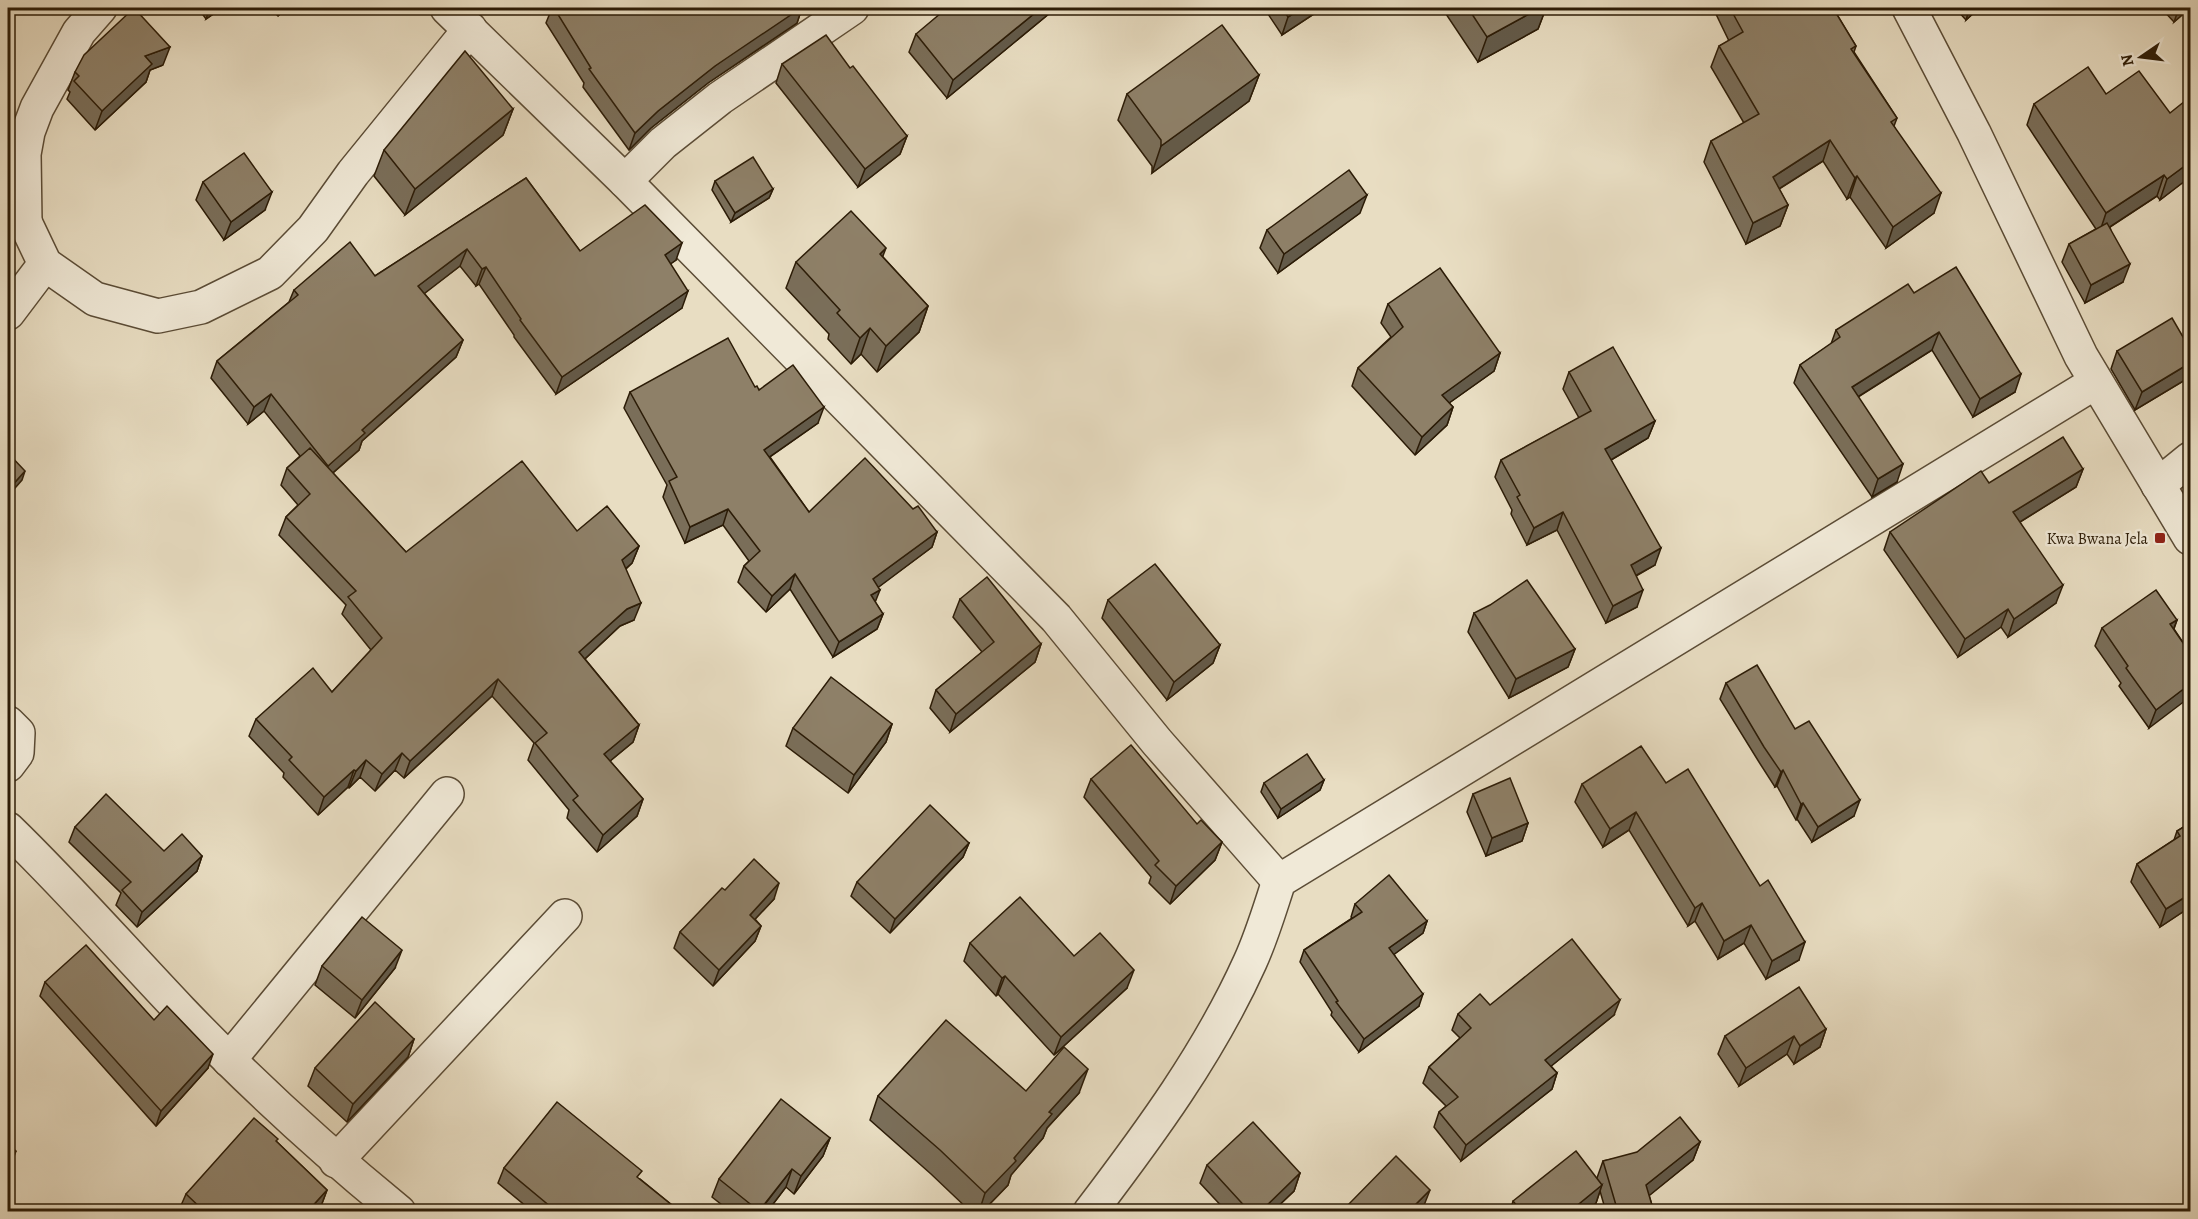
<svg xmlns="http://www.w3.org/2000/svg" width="2198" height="1219" viewBox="0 0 2198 1219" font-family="Alegreya,serif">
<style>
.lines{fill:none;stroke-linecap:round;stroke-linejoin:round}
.minor-casing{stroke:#5b4c36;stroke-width:36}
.minor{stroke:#f0e9d7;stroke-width:33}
.wall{fill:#7a6e59;stroke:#2c1c07;stroke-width:1.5}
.shaded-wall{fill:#635a49;stroke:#2c1c07;stroke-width:1.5}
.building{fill:#8e8068;stroke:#2c1c07;stroke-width:1.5}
.poi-dot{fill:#8f2418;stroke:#f0e9d7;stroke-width:2}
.labels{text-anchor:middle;stroke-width:5;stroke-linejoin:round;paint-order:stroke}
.poi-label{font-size:16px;fill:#2c1c07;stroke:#f0e9d7;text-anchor:end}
</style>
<rect width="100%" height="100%" fill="#e8ddc2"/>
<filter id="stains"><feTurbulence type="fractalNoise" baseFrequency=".00333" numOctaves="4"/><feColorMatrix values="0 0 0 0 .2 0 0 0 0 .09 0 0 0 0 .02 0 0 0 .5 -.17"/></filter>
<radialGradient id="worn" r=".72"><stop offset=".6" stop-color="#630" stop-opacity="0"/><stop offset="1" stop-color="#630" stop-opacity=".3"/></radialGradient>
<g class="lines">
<defs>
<g id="minor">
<polyline points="447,8 625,181 1056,618 1157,742 1279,881"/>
<polyline points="1909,8 1974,133 2081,356 2190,538"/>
<polyline points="625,181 663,143 720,98 852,8"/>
<polyline points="8,215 25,222 45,264 95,299 158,316 201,307 270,273 313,229 353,173 470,29"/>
<polyline points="25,222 24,154 28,132 37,108 79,32 100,8"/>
<polyline points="8,313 45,264"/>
<polyline points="2158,485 2190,459"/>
<polyline points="8,723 18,733 17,753 8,765"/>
<path d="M 8,829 C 68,887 123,950 181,1011 C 249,1082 322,1149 399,1212"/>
<polyline points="229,1060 447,794"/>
<polyline points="336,1161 565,916"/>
<path d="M 1090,1212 C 1150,1133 1209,1053 1250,962 C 1262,936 1270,908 1279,881 L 2096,382"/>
</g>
</defs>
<use href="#minor" class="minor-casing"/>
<use href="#minor" class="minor"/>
</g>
<g class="wall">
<polygon points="198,8 222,8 206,19"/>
<polygon points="270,8 286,8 278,16"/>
<polygon points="552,8 807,8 801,11 797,23 708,83 651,128 629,150 583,87 584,83 546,23"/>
<polygon points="1056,8 947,98 909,52 916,34"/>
<polygon points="1264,8 1323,8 1282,35"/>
<polygon points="1442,8 1546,8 1538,29 1478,62"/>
<polygon points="1713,8 1833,8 1856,46 1854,52 1897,118 1894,126 1934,213 1886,248 1850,197 1847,199 1823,161 1779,189 1788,205 1780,226 1746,244 1704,162 1711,141 1744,123 1711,67 1719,46 1729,41"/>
<polygon points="1955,8 1979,8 1966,20"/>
<polygon points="2161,8 2190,8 2174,22"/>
<polygon points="782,64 850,68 907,136 900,154 858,187 776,83"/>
<polygon points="163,65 150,70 146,82 95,130 67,99 70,92 68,90 75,72"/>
<polygon points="1259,75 1249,101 1152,173 1152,166 1118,120 1127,94"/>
<polygon points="2106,94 2170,113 2190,177 2160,200 2157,196 2110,227 2123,282 2085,303 2062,262 2069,244 2096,229 2027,125 2034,104"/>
<polygon points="513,109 503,135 405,215 374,176 384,150"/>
<polygon points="526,178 580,251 676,260 670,264 682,308 556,394 514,337 514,335 479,284 476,286 460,266 424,293 463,340 456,357 362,441 359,450 333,473 406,552 577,531 639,546 632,563 626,569 634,620 620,626 585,659 639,725 633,742 610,761 643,799 637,816 597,852 567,818 569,810 528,760 534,743 492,696 404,778 395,770 375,791 360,777 349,788 348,787 318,815 283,777 284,773 249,736 256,719 332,692 371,650 342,614 346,605 279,535 286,517 298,505 281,485 287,468 300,456 264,411 248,424 211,378 217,361 289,302 294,290 375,276"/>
<polygon points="715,181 773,189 769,198 731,222 712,190"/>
<polygon points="203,182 265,210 224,240 196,200"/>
<polygon points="1360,213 1278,273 1260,248 1267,230"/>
<polygon points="883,257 928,306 919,332 877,372 861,354 851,364 828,339 829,334 786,288 796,262"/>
<polygon points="1914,293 2015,392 1973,417 1932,350 1858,397 1897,482 1872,497 1794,383 1800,365 1831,344 1836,330"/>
<polygon points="1388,304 1500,353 1494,371 1449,403 1453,407 1447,425 1415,455 1352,386 1358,368 1391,337 1381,323"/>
<polygon points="2117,351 2190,377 2135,410 2111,369"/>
<polygon points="1569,372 1655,421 1648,438 1611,460 1655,565 1636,576 1637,607 1606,623 1557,530 1527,545 1511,514 1512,510 1495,477 1501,460 1579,418 1563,389"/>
<polygon points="755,387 818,423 770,457 809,512 913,509 937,532 932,547 878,587 875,602 883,614 877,629 833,657 790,589 766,612 738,582 744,566 749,561 723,525 685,543 663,497 667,485 624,408 630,392"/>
<polygon points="2083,469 2076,487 2020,522 2056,603 2008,637 2001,627 1958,657 1884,550 1890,532"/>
<polygon points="960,599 1041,644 1035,662 950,732 930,708 936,690 982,652 953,617"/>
<polygon points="1108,600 1220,645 1213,663 1167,700 1102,618"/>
<polygon points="1474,613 1575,649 1568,667 1509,698 1468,632"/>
<polygon points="2177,620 2174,629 2190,653 2149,728 2119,686 2121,683 2095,646 2102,628"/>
<polygon points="1726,683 1795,729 1854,816 1812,842 1797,819 1796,820 1777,786 1775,787 1759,762 1720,699"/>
<polygon points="892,724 886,742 848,793 786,746 793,728"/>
<polygon points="1091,779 1197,824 1222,842 1215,860 1170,904 1149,883 1151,877 1084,797"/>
<polygon points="1324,780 1320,790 1278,818 1261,792 1264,783"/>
<polygon points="1666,783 1799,960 1766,979 1744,943 1718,959 1695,921 1688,926 1629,830 1603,847 1575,802 1582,784"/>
<polygon points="1473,794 1528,823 1522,841 1486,856 1467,812"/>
<polygon points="2190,823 2190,907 2160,927 2131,882 2137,864 2174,840 2177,831"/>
<polygon points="75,827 164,851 202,856 197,871 137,927 116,905 121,893 69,842"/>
<polygon points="969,843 963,857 890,933 851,896 857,882"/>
<polygon points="725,890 774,899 755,919 761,926 755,941 713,986 674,948 680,932"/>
<polygon points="1355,904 1427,921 1423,933 1394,954 1419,1006 1359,1052 1331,1015 1332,1012 1300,962 1304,950 1352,918 1351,917"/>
<polygon points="970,943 1074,956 1127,988 1054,1055 998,994 996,996 964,961"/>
<polygon points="322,966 395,968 355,1018 315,985"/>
<polygon points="45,982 154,1020 208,1068 156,1126 40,996"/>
<polygon points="1490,1005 1614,1015 1551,1066 1557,1073 1552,1089 1461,1161 1434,1127 1439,1112 1446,1106 1423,1083 1429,1067 1460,1038 1452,1030 1458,1014"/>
<polygon points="1826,1029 1820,1047 1794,1064 1787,1054 1739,1086 1718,1054 1725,1036"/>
<polygon points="414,1039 408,1057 347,1122 308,1086 315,1068"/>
<polygon points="1026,1091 1079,1093 1047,1128 1043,1138 1011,1175 1008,1185 982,1212 971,1212 931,1174 870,1120 878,1096"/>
<polygon points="830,1138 823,1156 794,1194 786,1187 767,1212 731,1212 712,1197 719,1179"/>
<polygon points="277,1142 327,1190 321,1206 316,1212 181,1212 179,1210 186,1194"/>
<polygon points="1700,1142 1693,1160 1649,1195 1654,1212 1606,1212 1600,1191 1596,1203 1585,1212 1510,1212 1513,1201 1597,1178 1603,1161"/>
<polygon points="1207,1165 1300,1173 1294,1191 1272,1212 1227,1212 1200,1183"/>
<polygon points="504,1168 640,1179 678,1210 677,1212 533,1212 498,1183"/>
</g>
<g class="shaded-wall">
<polygon points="210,8 222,8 206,19"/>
<polygon points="281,8 286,8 278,16"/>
<polygon points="795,8 807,8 801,11 797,23 708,83 651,128 629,150 635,133 658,111 715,66"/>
<polygon points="1041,8 1056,8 947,98 953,80"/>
<polygon points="1302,8 1323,8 1282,35 1288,17"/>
<polygon points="1540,8 1546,8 1538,29 1478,62 1487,37"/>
<polygon points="1972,8 1979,8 1966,20 1969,10"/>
<polygon points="2179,8 2190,8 2174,22"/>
<polygon points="170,47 163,65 150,70 146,82 95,130 102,111 145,56"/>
<polygon points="1259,75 1249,101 1152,173 1161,146"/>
<polygon points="513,109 503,135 405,215 415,189"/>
<polygon points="907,136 900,154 858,187 865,169"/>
<polygon points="1830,140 1823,161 1766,197 1773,177"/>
<polygon points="2190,162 2190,177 2160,200 2167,179"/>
<polygon points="2164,175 2157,196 2099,234 2106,213"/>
<polygon points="1857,176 1850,197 1847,199 1855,178"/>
<polygon points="773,189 769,198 731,222 735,213"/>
<polygon points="272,192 265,210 224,240 231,222"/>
<polygon points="1941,193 1934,213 1886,248 1893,227"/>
<polygon points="1367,195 1360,213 1278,273 1284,254"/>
<polygon points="1788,205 1780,226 1746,244 1753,223"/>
<polygon points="682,243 676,260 659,272 665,255"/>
<polygon points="886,248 876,274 880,254"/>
<polygon points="467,249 460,266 412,303 418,286"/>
<polygon points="2130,264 2123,282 2085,303 2091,285"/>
<polygon points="486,267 479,284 476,286 482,269"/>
<polygon points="688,291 682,308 556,394 562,377"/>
<polygon points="928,306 919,332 877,372 886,346"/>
<polygon points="870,328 861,354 851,364 860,338"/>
<polygon points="1939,332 1932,350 1845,405 1852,387"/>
<polygon points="463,340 456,357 362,441 359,450 321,483 328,466 362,430"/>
<polygon points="1500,353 1494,371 1435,413 1442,395"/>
<polygon points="2190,363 2190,377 2135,410 2142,392"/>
<polygon points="2021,374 2015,392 1973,417 1980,399"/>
<polygon points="271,394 264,411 248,424 254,407"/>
<polygon points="824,407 818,423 758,465 764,450"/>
<polygon points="1453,407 1447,425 1415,455 1422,437"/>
<polygon points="1655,421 1648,438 1599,467 1605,449"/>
<polygon points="1903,464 1897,482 1872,497 1878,479"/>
<polygon points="2083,469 2076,487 2007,530 2013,512"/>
<polygon points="25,471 22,480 8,496 8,490"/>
<polygon points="728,509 723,525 685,543 690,527"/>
<polygon points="1563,512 1557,530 1527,545 1534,528"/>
<polygon points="937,532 932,547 868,595 873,579"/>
<polygon points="639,546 632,563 616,577 622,560"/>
<polygon points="1661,548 1655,565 1624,582 1631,565"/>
<polygon points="795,574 790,589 766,612 772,596"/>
<polygon points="2063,585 2056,603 2008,637 2014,619"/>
<polygon points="880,590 874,605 871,595"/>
<polygon points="1643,590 1637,607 1606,623 1613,606"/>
<polygon points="641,603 634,620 620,626 573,670 579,652 627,609"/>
<polygon points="2008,609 2001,627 1958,657 1965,639"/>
<polygon points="883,614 877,629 833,657 839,642"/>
<polygon points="2177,620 2170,638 2170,624"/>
<polygon points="1041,644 1035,662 950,732 956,714"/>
<polygon points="1220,645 1213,663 1167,700 1174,682"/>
<polygon points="1575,649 1568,667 1509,698 1516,679"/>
<polygon points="498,679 492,696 404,778 410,761"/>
<polygon points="2190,684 2190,697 2149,728 2156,710"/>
<polygon points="892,724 886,742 848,793 854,775"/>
<polygon points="639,725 633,742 598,771 604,754"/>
<polygon points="402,753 395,770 375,791 382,774"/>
<polygon points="366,760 360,777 349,788 356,771"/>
<polygon points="354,770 348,787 318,815 324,797"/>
<polygon points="1783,770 1777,786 1775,787 1781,772"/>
<polygon points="1324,780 1320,790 1278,818 1281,809"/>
<polygon points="643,799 637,816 597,852 603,835"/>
<polygon points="1860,800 1854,816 1812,842 1818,827"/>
<polygon points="1803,803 1797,819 1796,820 1801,804"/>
<polygon points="1636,812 1629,830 1603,847 1610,829"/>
<polygon points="1528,823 1522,841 1486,856 1492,838"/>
<polygon points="1222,842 1215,860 1170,904 1176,886"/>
<polygon points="969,843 963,857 890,933 895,919"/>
<polygon points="202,856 197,871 137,927 142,912"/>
<polygon points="779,883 774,899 744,931 750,915"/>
<polygon points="2190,894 2190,907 2160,927 2166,909"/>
<polygon points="1702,903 1695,921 1688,926 1695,908"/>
<polygon points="1427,921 1423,933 1385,961 1389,948"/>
<polygon points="1751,925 1744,943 1718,959 1724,941"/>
<polygon points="761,926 755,941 713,986 719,970"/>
<polygon points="1805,942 1799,960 1766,979 1772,961"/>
<polygon points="402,950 395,968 355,1018 362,1000"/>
<polygon points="1134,970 1127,988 1054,1055 1061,1037"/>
<polygon points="1005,976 998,994 996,996 1002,978"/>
<polygon points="1423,994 1419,1006 1359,1052 1364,1039"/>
<polygon points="1620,1000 1614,1015 1539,1076 1545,1060"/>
<polygon points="1826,1029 1820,1047 1794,1064 1800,1046"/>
<polygon points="1794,1036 1787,1054 1739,1086 1746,1068"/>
<polygon points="414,1039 408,1057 347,1122 353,1104"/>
<polygon points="213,1054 208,1068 156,1126 161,1111"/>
<polygon points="1088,1069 1079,1093 1047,1128 1043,1138 1011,1175 1008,1185 982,1212 979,1212 985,1193 1014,1158 1049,1112"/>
<polygon points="1557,1073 1552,1089 1461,1161 1466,1145"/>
<polygon points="830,1138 823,1156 794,1194 801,1176"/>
<polygon points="1700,1142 1693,1160 1640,1203 1646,1185"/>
<polygon points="16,1151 8,1173 8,1160"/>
<polygon points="792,1169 786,1187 767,1212 759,1212"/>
<polygon points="1300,1173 1294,1191 1272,1212 1260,1212"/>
<polygon points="1602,1185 1596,1203 1585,1212 1569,1212"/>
<polygon points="327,1190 321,1206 316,1212 307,1212"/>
<polygon points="1430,1190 1423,1208 1420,1212 1408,1212"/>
</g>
<g class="building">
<polygon points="134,8 170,47 145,56 152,64 102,111 74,81 79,76 75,72 84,55"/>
<polygon points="554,8 801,8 715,66 658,111 635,133 589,69 591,68"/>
<polygon points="947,8 1041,8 953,80 916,34"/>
<polygon points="1282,8 1302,8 1288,17"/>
<polygon points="1468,8 1540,8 1487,37"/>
<polygon points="1730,8 1833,8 1856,46 1851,49 1897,118 1891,122 1941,193 1893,227 1857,176 1855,178 1830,140 1773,177 1788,205 1753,223 1711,141 1759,114 1719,46 1743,32"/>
<polygon points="1222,25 1259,75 1161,146 1161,140 1127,94"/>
<polygon points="826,35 850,68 853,66 907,136 865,169 782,64"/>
<polygon points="465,51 513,109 415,189 384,150"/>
<polygon points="2088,67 2106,94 2139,71 2170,113 2190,97 2190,162 2167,179 2164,175 2106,213 2034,104"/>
<polygon points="244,153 272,192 231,222 203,182"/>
<polygon points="753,157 773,189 735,213 715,181"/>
<polygon points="1349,170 1367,195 1284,254 1267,230"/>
<polygon points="526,178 580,251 645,205 682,243 665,255 688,291 562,377 520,320 521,319 486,267 482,269 467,249 418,286 463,340 362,430 365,433 328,466 271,394 254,407 217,361 298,295 294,290 350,242 375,276"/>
<polygon points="851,211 886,248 880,254 928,306 886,346 870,328 860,338 837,313 840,310 796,262"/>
<polygon points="2107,223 2130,264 2091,285 2069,244"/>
<polygon points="1956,267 2021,374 1980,399 1939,332 1852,387 1903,464 1878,479 1800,365 1840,337 1836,330 1908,284 1914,293"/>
<polygon points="1440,268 1500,353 1442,395 1453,407 1422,437 1358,368 1403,327 1388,304"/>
<polygon points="2172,318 2190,349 2190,363 2142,392 2117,351"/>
<polygon points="728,338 755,387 757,386 759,390 793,365 824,407 764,450 809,512 865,458 913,509 918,506 937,532 873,579 880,590 871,595 883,614 839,642 795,574 772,596 744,566 760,551 728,509 690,527 669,481 677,477 630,392"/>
<polygon points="1613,347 1655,421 1605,449 1661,548 1631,565 1643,590 1613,606 1563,512 1534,528 1517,497 1520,495 1501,460 1591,411 1569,372"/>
<polygon points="2063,437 2083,469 2013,512 2063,585 2014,619 2008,609 1965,639 1890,532 1981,471 1989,483"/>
<polygon points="310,448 406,552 522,461 577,531 607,506 639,546 622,560 641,603 627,609 579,652 639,725 604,754 643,799 603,835 573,800 578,796 535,743 547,733 498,679 410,761 402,753 382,774 366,760 356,771 354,770 324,797 289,760 292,757 256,719 313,668 332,692 382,638 348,597 356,591 286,517 310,494 287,468"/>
<polygon points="8,453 25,471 8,490"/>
<polygon points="1155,564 1220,645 1174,682 1108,600"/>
<polygon points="987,577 1041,644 956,714 936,690 994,642 960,599"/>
<polygon points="1527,580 1575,649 1516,679 1474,613 1490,605"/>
<polygon points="2156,590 2177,620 2170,624 2190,653 2190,684 2156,710 2126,668 2128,666 2102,628"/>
<polygon points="1757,665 1795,729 1809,721 1860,800 1818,827 1803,803 1801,804 1783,770 1781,772 1764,747 1726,683"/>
<polygon points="831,677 892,724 854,775 793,728"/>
<polygon points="1131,745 1197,824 1201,820 1222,842 1176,886 1155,865 1159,861 1091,779"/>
<polygon points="1641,746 1666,783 1688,769 1760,886 1768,880 1805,942 1772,961 1751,925 1724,941 1702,903 1695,908 1636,812 1610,829 1582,784"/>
<polygon points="1307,754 1324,780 1281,809 1264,783"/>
<polygon points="1510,778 1528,823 1492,838 1473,794"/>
<polygon points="106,794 164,851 182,834 202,856 142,912 122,890 131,882 75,827"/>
<polygon points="930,805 969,843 895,919 857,882"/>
<polygon points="2190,823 2190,894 2166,909 2137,864 2180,836 2177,831"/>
<polygon points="754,859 779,883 750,915 761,926 719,970 680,932 722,888 725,890"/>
<polygon points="1389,875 1427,921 1389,948 1423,994 1364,1039 1336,1002 1338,1001 1304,950 1362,912 1355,904"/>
<polygon points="1020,897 1074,956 1100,933 1134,970 1061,1037 1005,976 1002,978 970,943"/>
<polygon points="362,917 402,950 362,1000 322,966"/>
<polygon points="1572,939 1620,1000 1545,1060 1557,1073 1466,1145 1439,1112 1458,1097 1429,1067 1471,1028 1458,1014 1480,994 1490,1005"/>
<polygon points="86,945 154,1020 167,1006 213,1054 161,1111 45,982"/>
<polygon points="1799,987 1826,1029 1800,1046 1794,1036 1746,1068 1725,1036"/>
<polygon points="375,1002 414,1039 353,1104 315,1068"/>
<polygon points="946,1020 1026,1091 1064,1047 1088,1069 1049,1112 1052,1114 1014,1158 1016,1161 985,1193 940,1150 878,1096"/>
<polygon points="781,1099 830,1138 801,1176 792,1169 759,1211 719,1179"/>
<polygon points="557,1102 642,1171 637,1177 678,1210 677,1212 557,1212 504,1168"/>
<polygon points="1680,1117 1700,1142 1646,1185 1654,1212 1618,1212 1603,1161 1637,1152"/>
<polygon points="254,1118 278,1139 276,1141 327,1190 307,1212 205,1212 186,1194"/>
<polygon points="1253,1122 1300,1173 1260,1212 1250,1212 1207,1165"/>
<polygon points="8,1144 16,1151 8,1160"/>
<polygon points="1576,1151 1602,1185 1569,1212 1522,1212 1513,1201"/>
<polygon points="1396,1156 1430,1190 1408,1212 1346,1212 1344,1209"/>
</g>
<rect class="poi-dot" x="2154" y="532" width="12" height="12" rx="3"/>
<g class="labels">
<g class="poi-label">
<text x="2148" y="544">Kwa Bwana Jela</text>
</g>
</g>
<rect width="2198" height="1219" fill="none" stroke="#e8ddc2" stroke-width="30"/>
<rect x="9" y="9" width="2180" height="1201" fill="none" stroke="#2c1c07" stroke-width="3"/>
<rect x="15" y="15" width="2168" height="1189" fill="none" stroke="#2c1c07" stroke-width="1.5"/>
<g transform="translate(2141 57) rotate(256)" stroke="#f0e9d7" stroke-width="4.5" paint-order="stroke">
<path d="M0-4.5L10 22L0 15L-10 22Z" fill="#2c1c07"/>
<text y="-9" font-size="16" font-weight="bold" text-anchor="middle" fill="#2c1c07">N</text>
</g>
<rect width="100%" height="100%" filter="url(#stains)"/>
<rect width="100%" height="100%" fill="url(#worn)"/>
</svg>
